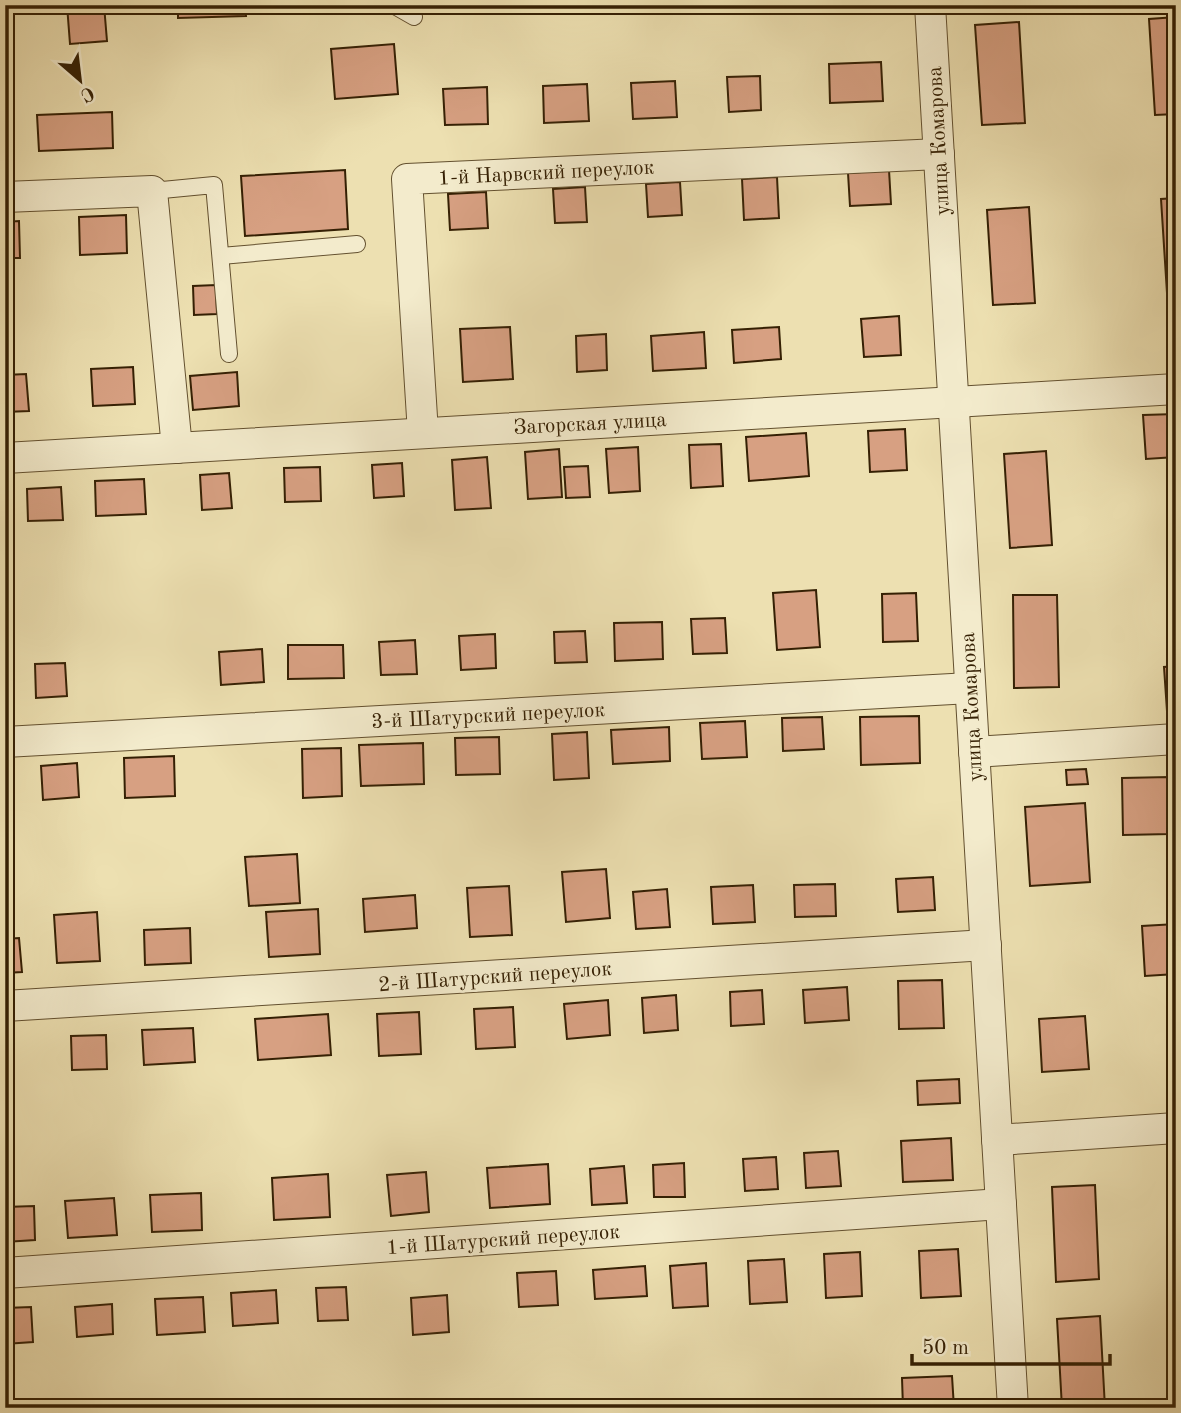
<svg xmlns="http://www.w3.org/2000/svg" width="1181" height="1413" viewBox="0 0 1181 1413" font-family="'Old Standard TT',serif">
<style>
.building{fill:#d7a082;stroke:#352004;stroke-width:2}
.lines{fill:none;stroke-linecap:round;stroke-linejoin:round}
.lane-casing{stroke:#63502f;stroke-width:18}
.street-casing{stroke:#63502f;stroke-width:32}
.lane{stroke:#f3ebcc;stroke-width:16}
.street{stroke:#f3ebcc;stroke-width:30}
.labels{text-anchor:middle;stroke-width:5;stroke-linejoin:round;paint-order:stroke}
.street-label{font-size:21px;fill:#352004;stroke:#f3ebcc}
</style>
<rect width="100%" height="100%" fill="#ede0b1"/>
<filter id="stains"><feTurbulence type="fractalNoise" baseFrequency=".00286" numOctaves="4"/><feColorMatrix values="0 0 0 0 .2 0 0 0 0 .09 0 0 0 0 .02 0 0 0 .5 -.17"/></filter>
<radialGradient id="worn" r=".72"><stop offset=".6" stop-color="#630" stop-opacity="0"/><stop offset="1" stop-color="#630" stop-opacity=".3"/></radialGradient>
<g class="building">
<polygon points="67,5 104,5 107,41 70,44"/>
<polygon points="178,5 245,5 246,16 178,18"/>
<polygon points="1176,17 1176,114 1155,115 1149,19"/>
<polygon points="1019,22 1025,123 982,125 975,25"/>
<polygon points="394,44 398,94 335,99 331,49"/>
<polygon points="881,62 883,101 830,103 829,64"/>
<polygon points="760,76 761,110 729,112 727,77"/>
<polygon points="675,81 677,117 633,119 631,83"/>
<polygon points="587,84 589,121 544,123 543,86"/>
<polygon points="487,87 488,124 445,125 443,89"/>
<polygon points="112,112 113,148 39,151 37,115"/>
<polygon points="12,119 13,155 5,155 5,120"/>
<polygon points="345,170 348,229 245,236 241,176"/>
<polygon points="889,170 891,204 850,206 848,173"/>
<polygon points="777,177 779,218 744,220 742,179"/>
<polygon points="680,182 682,215 648,217 646,184"/>
<polygon points="585,187 587,222 555,223 553,189"/>
<polygon points="486,192 488,228 450,230 448,194"/>
<polygon points="1176,198 1176,292 1167,293 1161,199"/>
<polygon points="1029,207 1035,303 993,305 987,210"/>
<polygon points="126,215 127,253 80,255 79,217"/>
<polygon points="19,221 20,258 5,258 5,222"/>
<polygon points="216,285 217,314 194,315 193,286"/>
<polygon points="899,316 901,355 864,357 861,319"/>
<polygon points="510,327 513,379 463,382 460,329"/>
<polygon points="779,327 781,359 734,363 732,330"/>
<polygon points="704,332 706,368 653,371 651,336"/>
<polygon points="606,334 607,370 577,372 576,336"/>
<polygon points="133,367 135,404 93,406 91,369"/>
<polygon points="237,372 239,406 193,410 190,376"/>
<polygon points="26,374 29,411 5,412 5,375"/>
<polygon points="1176,414 1176,457 1146,459 1143,415"/>
<polygon points="905,429 907,470 870,472 868,431"/>
<polygon points="806,433 809,476 749,481 746,437"/>
<polygon points="721,444 723,486 691,488 689,445"/>
<polygon points="638,447 640,491 609,493 606,449"/>
<polygon points="559,449 562,497 528,499 525,452"/>
<polygon points="1046,451 1052,545 1010,548 1004,454"/>
<polygon points="487,457 491,508 455,510 452,460"/>
<polygon points="402,463 404,496 374,498 372,465"/>
<polygon points="588,466 590,497 566,498 564,467"/>
<polygon points="320,467 321,501 285,502 284,468"/>
<polygon points="229,473 232,508 202,510 200,475"/>
<polygon points="144,479 146,514 96,516 95,481"/>
<polygon points="61,487 63,520 28,521 27,489"/>
<polygon points="816,590 820,647 777,650 773,593"/>
<polygon points="916,593 918,641 883,642 882,594"/>
<polygon points="1013,595 1057,595 1059,687 1014,688"/>
<polygon points="725,618 727,653 693,654 691,619"/>
<polygon points="662,622 663,659 615,661 614,623"/>
<polygon points="585,631 587,662 555,663 554,632"/>
<polygon points="495,634 496,668 461,670 459,636"/>
<polygon points="415,640 417,674 381,675 379,642"/>
<polygon points="288,645 343,645 344,678 288,679"/>
<polygon points="262,649 264,682 221,685 219,652"/>
<polygon points="65,663 67,696 36,698 35,664"/>
<polygon points="1176,666 1176,711 1167,711 1164,667"/>
<polygon points="919,716 920,763 861,765 860,717"/>
<polygon points="822,717 824,749 783,751 782,718"/>
<polygon points="745,721 747,757 702,759 700,723"/>
<polygon points="669,727 670,761 613,764 611,730"/>
<polygon points="587,732 589,778 554,780 552,734"/>
<polygon points="499,737 500,774 456,775 455,738"/>
<polygon points="423,743 424,784 361,786 359,745"/>
<polygon points="341,748 342,796 303,798 302,749"/>
<polygon points="174,756 175,796 125,798 124,758"/>
<polygon points="77,763 79,797 43,800 41,766"/>
<polygon points="1086,769 1088,784 1067,785 1066,770"/>
<polygon points="1169,777 1170,834 1123,835 1122,778"/>
<polygon points="1085,803 1090,882 1030,886 1025,807"/>
<polygon points="297,854 300,903 249,906 245,857"/>
<polygon points="606,869 610,918 566,922 562,872"/>
<polygon points="933,877 935,910 898,912 896,879"/>
<polygon points="835,884 836,916 795,917 794,885"/>
<polygon points="753,885 755,922 713,924 711,887"/>
<polygon points="509,886 512,935 470,937 467,888"/>
<polygon points="667,889 670,927 636,929 633,892"/>
<polygon points="415,895 417,928 365,932 363,899"/>
<polygon points="318,909 320,954 269,957 266,912"/>
<polygon points="97,912 100,961 57,963 54,915"/>
<polygon points="1176,924 1176,974 1145,976 1142,926"/>
<polygon points="190,928 191,963 145,965 144,930"/>
<polygon points="19,938 22,972 5,973 5,939"/>
<polygon points="942,980 944,1028 899,1029 898,981"/>
<polygon points="847,987 849,1020 805,1023 803,990"/>
<polygon points="762,990 764,1024 731,1026 730,992"/>
<polygon points="676,995 678,1030 644,1033 642,998"/>
<polygon points="608,1000 610,1035 567,1039 564,1004"/>
<polygon points="513,1007 515,1047 476,1049 474,1009"/>
<polygon points="419,1012 421,1054 379,1056 377,1014"/>
<polygon points="328,1014 331,1055 258,1060 255,1019"/>
<polygon points="1085,1016 1089,1069 1042,1072 1039,1019"/>
<polygon points="193,1028 195,1062 144,1065 142,1030"/>
<polygon points="106,1035 107,1069 72,1070 71,1036"/>
<polygon points="5,1041 9,1041 10,1074 5,1074"/>
<polygon points="959,1079 960,1103 918,1105 917,1081"/>
<polygon points="951,1138 953,1180 903,1182 901,1141"/>
<polygon points="838,1151 841,1186 806,1188 804,1153"/>
<polygon points="776,1157 778,1189 745,1191 743,1159"/>
<polygon points="684,1163 685,1197 654,1197 653,1165"/>
<polygon points="548,1164 550,1204 490,1208 487,1168"/>
<polygon points="624,1166 627,1203 592,1205 590,1169"/>
<polygon points="426,1172 429,1212 391,1216 387,1175"/>
<polygon points="328,1174 330,1217 274,1220 272,1178"/>
<polygon points="1095,1185 1099,1279 1056,1282 1052,1187"/>
<polygon points="201,1193 202,1230 152,1232 150,1195"/>
<polygon points="114,1198 117,1235 68,1238 65,1201"/>
<polygon points="34,1206 35,1240 5,1242 5,1207"/>
<polygon points="958,1249 961,1296 921,1298 919,1251"/>
<polygon points="860,1252 862,1296 826,1298 824,1254"/>
<polygon points="784,1259 787,1302 750,1304 748,1261"/>
<polygon points="706,1263 708,1306 673,1308 670,1266"/>
<polygon points="645,1266 647,1296 595,1299 593,1270"/>
<polygon points="556,1271 558,1305 519,1307 517,1273"/>
<polygon points="346,1287 348,1320 318,1321 316,1288"/>
<polygon points="276,1290 278,1323 233,1326 231,1293"/>
<polygon points="447,1295 449,1332 413,1335 411,1298"/>
<polygon points="203,1297 205,1332 157,1335 155,1299"/>
<polygon points="112,1304 113,1334 77,1337 75,1307"/>
<polygon points="31,1307 33,1342 5,1344 5,1308"/>
<polygon points="1100,1316 1105,1408 1062,1408 1057,1319"/>
<polygon points="952,1376 954,1408 903,1408 902,1378"/>
</g>
<g class="lines">
<defs>
<g id="lane">
<polyline points="393,5 414,17"/>
<polyline points="152,191 214,185 229,354"/>
<polyline points="221,256 357,244"/>
</g>
<g id="street">
<polyline points="930,5 1013,1408"/>
<polyline points="5,197 152,191 177,448"/>
<polyline points="423,433 407,179 939,154"/>
<polyline points="5,458 1176,389"/>
<polyline points="5,742 970,688"/>
<polyline points="974,752 1176,739"/>
<polyline points="5,1006 986,945"/>
<polyline points="997,1140 1176,1128"/>
<polyline points="5,1273 1001,1204"/>
</g>
</defs>
<use href="#lane" class="lane-casing"/>
<use href="#street" class="street-casing"/>
<use href="#lane" class="lane"/>
<use href="#street" class="street"/>
</g>
<g class="labels">
<g class="street-label">
<text transform="translate(938 141) rotate(-93)" y="7">улица Комарова</text>
<text transform="translate(546 172) rotate(-3)" y="7">1-й Нарвский переулок</text>
<text transform="translate(590 423) rotate(-3)" y="7">Загорская улица</text>
<text transform="translate(971 707) rotate(-93)" y="7">улица Комарова</text>
<text transform="translate(488 715) rotate(-3)" y="7">3-й Шатурский переулок</text>
<text transform="translate(495 976) rotate(-4)" y="7">2-й Шатурский переулок</text>
<text transform="translate(503 1239) rotate(-4)" y="7">1-й Шатурский переулок</text>
</g>
</g>
<rect width="1181" height="1413" fill="none" stroke="#ede0b1" stroke-width="28"/>
<rect x="7" y="7" width="1167" height="1399" fill="none" stroke="#352004" stroke-width="3.5"/>
<rect x="14" y="14" width="1153" height="1385" fill="none" stroke="#352004" stroke-width="2"/>
<g transform="translate(80 80) rotate(152)" stroke="#f3ebcc" stroke-width="5" paint-order="stroke">
<path d="M0-5L12 26L0 18L-12 26Z" fill="#352004"/>
<text y="-10" font-size="19" font-weight="bold" text-anchor="middle" fill="#352004">С</text>
</g>
<path d="M912 1354v10h198v-10" fill="none" stroke="#352004" stroke-width="3.5"/>
<text x="922" y="1354" font-size="21" fill="#352004" stroke="#f3ebcc" stroke-width="5" paint-order="stroke">50 m</text>
<rect width="100%" height="100%" filter="url(#stains)"/>
<rect width="100%" height="100%" fill="url(#worn)"/>
</svg>
